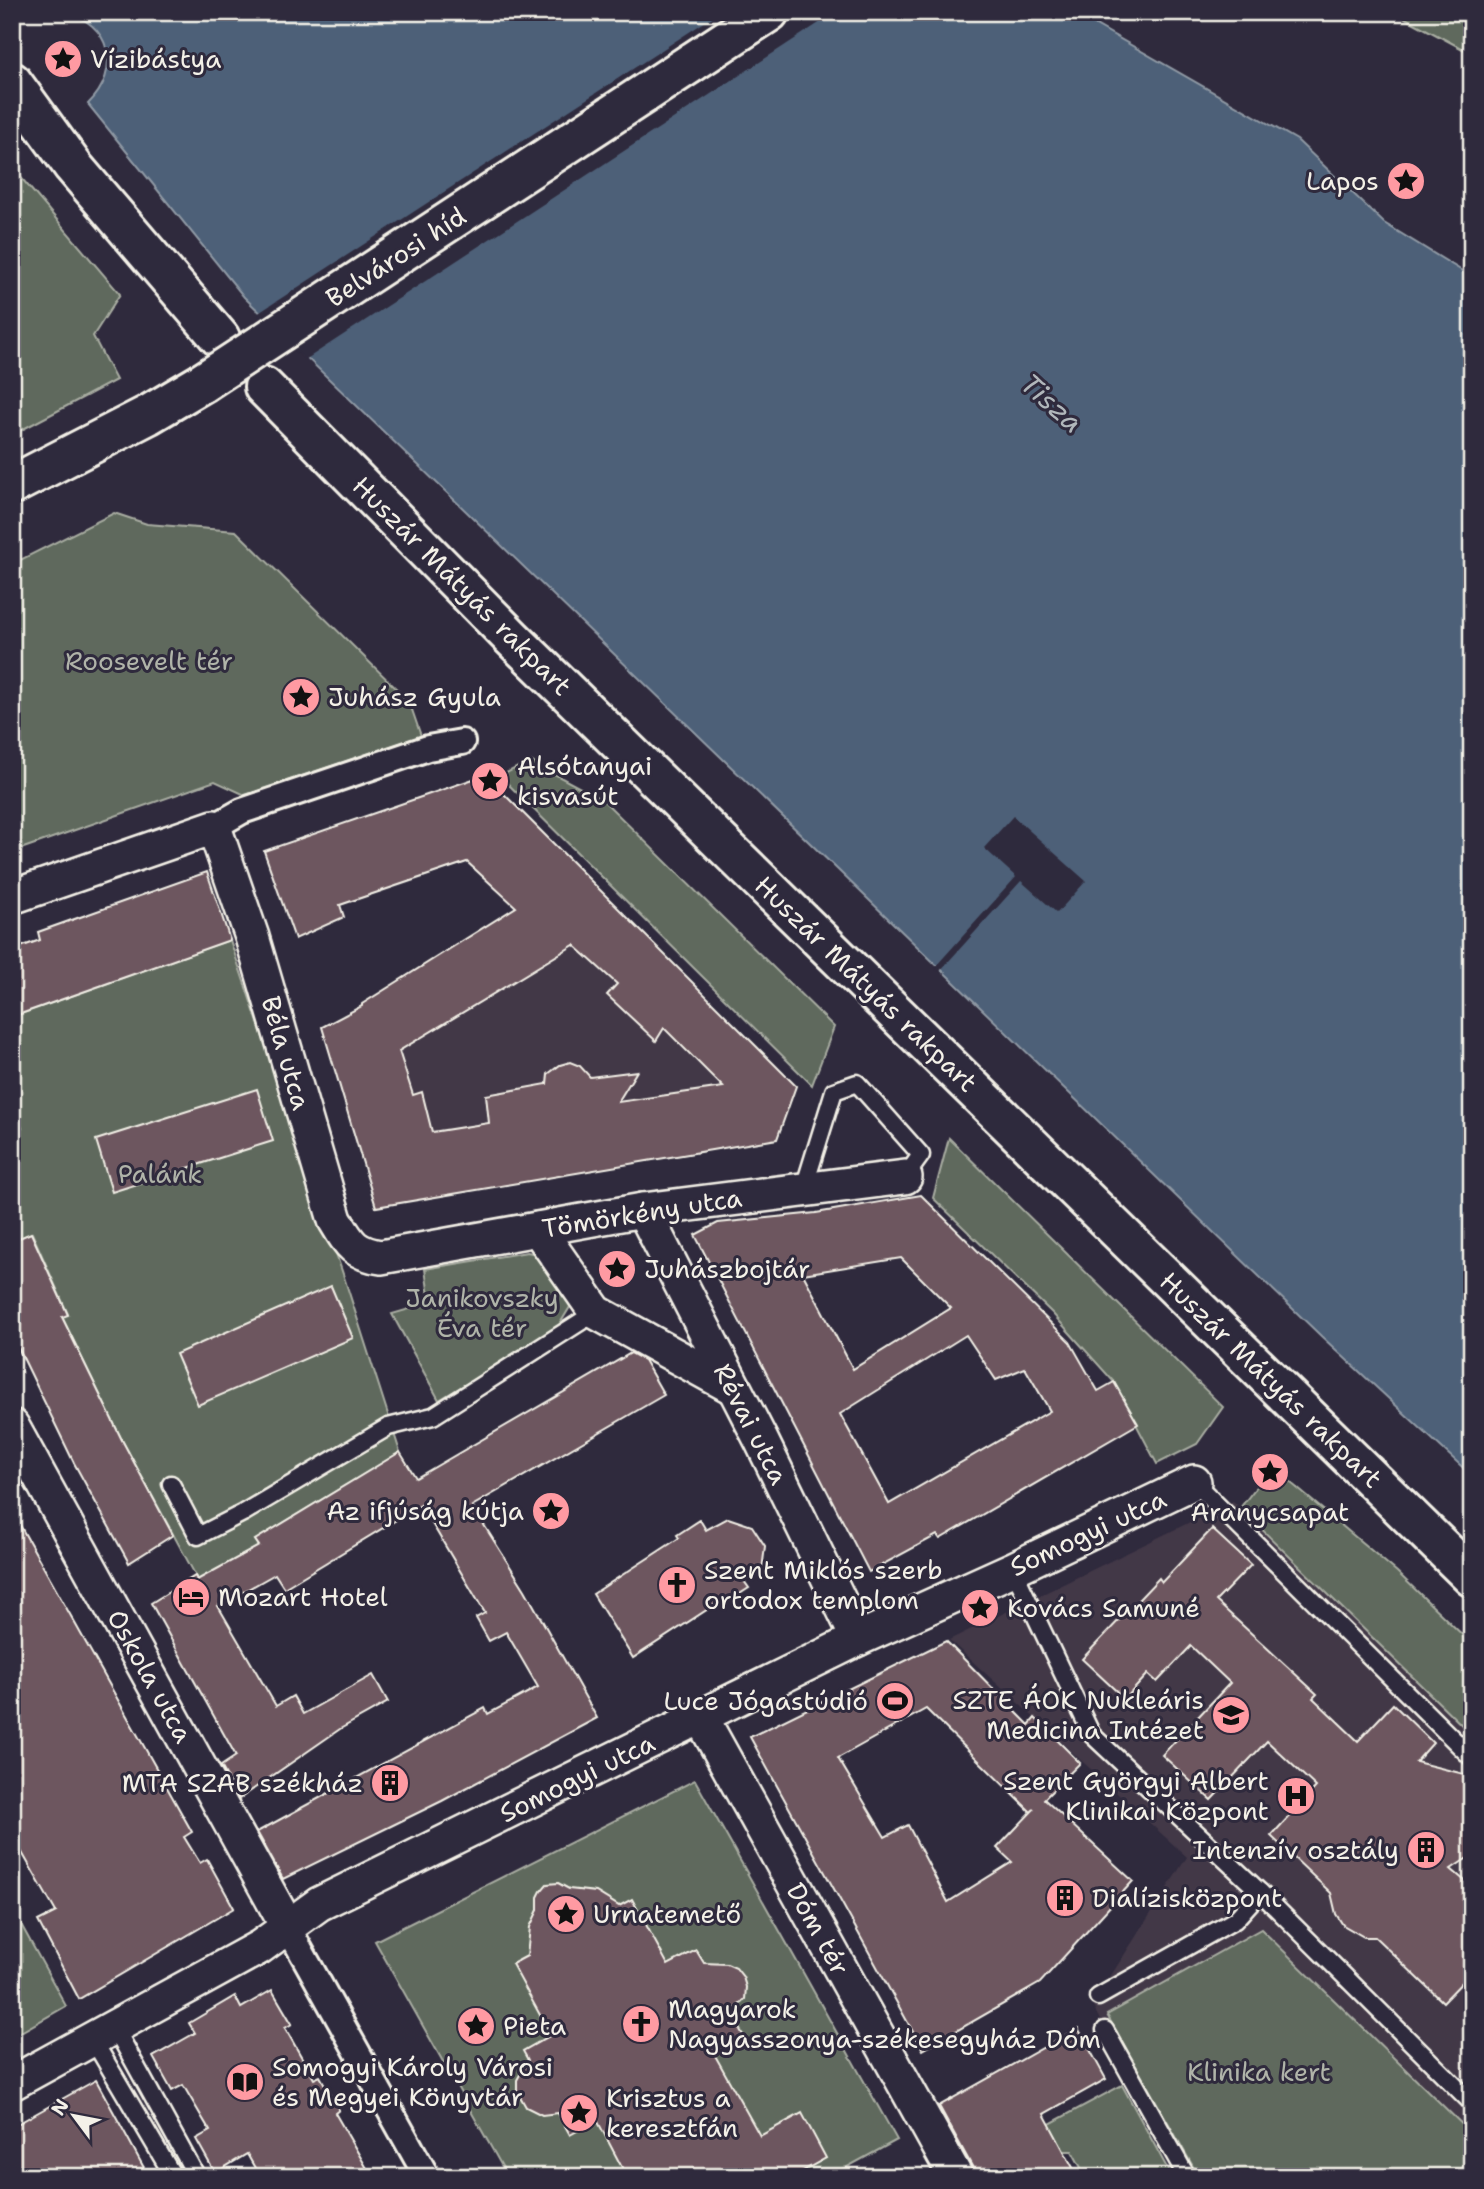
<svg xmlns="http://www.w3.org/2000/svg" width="1484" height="2189" viewBox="0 0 1484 2189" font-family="'Shantell Sans',sans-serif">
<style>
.built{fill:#423747}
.green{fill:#5e695d;stroke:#a9ada2;stroke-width:2}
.water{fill:#4d6078;stroke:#909aa5;stroke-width:2}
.pier{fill:#2f2a3d}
.building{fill:#6d565f;stroke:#f4f1e8;stroke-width:2;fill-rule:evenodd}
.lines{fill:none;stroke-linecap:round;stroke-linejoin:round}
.service-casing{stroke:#f4f1e8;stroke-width:21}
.pedestrian-casing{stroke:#f4f1e8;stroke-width:30}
.minor-casing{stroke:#f4f1e8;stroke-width:38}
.tertiary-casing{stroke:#f4f1e8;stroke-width:44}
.service{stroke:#2f2a3d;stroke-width:16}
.pedestrian{stroke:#2f2a3d;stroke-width:24}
.minor{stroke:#2f2a3d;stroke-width:33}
.tertiary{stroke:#2f2a3d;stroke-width:38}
.tertiary-bridge-casing{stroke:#f4f1e8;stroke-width:44;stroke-linecap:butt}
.tertiary-bridge{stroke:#2f2a3d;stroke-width:38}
.labels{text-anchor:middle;stroke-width:6;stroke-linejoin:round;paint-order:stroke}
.poi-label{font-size:26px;fill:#f4f1e8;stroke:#2f2a3d;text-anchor:start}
.street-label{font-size:26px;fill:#f4f1e8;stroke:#2f2a3d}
.park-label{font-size:26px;fill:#b0b4a9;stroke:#2f2a3d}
.water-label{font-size:28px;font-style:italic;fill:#b1b7bb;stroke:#2f2a3d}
</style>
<rect width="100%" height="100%" fill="#2f2a3d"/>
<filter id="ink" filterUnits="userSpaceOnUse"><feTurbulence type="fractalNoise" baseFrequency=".0143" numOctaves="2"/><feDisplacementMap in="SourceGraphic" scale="14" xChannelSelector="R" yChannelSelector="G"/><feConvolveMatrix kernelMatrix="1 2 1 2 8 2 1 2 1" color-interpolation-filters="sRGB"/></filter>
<g filter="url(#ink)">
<g class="built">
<polygon points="546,836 796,1086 777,1139 376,1207 322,1027 364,1014 362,1004 516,908 506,878"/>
<polygon points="1233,1501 1472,1735 1472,2177 1184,2177 1092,2005 1187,1857 949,1640"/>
</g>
<g class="green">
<polygon points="1394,12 1472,12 1472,54"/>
<polygon points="12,167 120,294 93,336 116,380 12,435"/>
<polygon points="114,513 147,524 236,531 409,701 421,736 245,795 215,781 12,852 12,564"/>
<polygon points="530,761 603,800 834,1027 812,1085 500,776"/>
<polygon points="230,940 345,1280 400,1452 255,1540 259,1546 198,1580 122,1440 62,1317 68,1314 32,1233 12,1241 12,1134 22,1128 12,1101 12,1017"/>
<polygon points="949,1138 1223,1407 1197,1444 1157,1464 1114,1382 1052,1313 933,1198"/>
<polygon points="527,1252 547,1256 564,1281 570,1307 556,1330 439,1400 392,1314 430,1303 425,1269"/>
<polygon points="1272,1467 1397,1572 1472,1644 1472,1735 1240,1508"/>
<polygon points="695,1780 897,2140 829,2177 508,2177 375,1941"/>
<polygon points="12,1908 66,2006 12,2037"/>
<polygon points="1261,1929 1472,2134 1472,2177 1199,2177 1107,2015"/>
<polygon points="1122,2085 1172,2177 1086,2177 1072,2151 1064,2151 1031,2134"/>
</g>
<path class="water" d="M 63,12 L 1073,12 L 1297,140 L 1384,223 L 1472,277 L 1472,1476 L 1321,1336 L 244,297 L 88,104 C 122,71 112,22 63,12 Z"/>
<g class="pier">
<polygon points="720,12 836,12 305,360 257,314"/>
<polygon points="1013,816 1086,881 1057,913 1021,881 939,972 935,967 1016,877 984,848"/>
</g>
<g class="building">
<path d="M 485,775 L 796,1086 L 777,1139 L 376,1207 L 322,1027 L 362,1006 L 362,1004 L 516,907 L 467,862 L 340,905 L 344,917 L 295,939 L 264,851 ZM 574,945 L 617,984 L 607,995 L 656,1041 L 664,1028 L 723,1087 L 618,1102 L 637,1071 L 590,1077 L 580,1066 L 570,1062 L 560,1065 L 548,1074 L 547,1084 L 486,1095 L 489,1123 L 432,1132 L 422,1092 L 413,1095 L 399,1051 Z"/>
<polygon points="207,872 230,940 12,1017 12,950 40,940 38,932"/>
<polygon points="257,1089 273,1141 112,1192 96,1140"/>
<path d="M 921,1195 L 1070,1342 L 1098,1391 L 1114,1382 L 1138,1424 L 940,1539 L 937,1535 L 869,1572 L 695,1235 L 718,1223 L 816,1213 ZM 901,1258 L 951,1308 L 853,1369 L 803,1274 ZM 966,1335 L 996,1380 L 1025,1368 L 1050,1411 L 889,1504 L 840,1414 Z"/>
<polygon points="31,1233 68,1315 62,1317 122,1440 173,1535 129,1563 74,1463 12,1335 12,1241"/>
<polygon points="331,1286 353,1338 198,1405 176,1354"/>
<polygon points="631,1353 644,1360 664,1395 472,1506 525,1590 597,1718 442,1801 283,1879 257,1832 485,1708 488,1714 538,1687 506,1632 489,1641 476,1618 485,1613 421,1505 284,1588 275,1574 218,1606 276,1706 293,1696 303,1714 373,1675 388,1702 340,1729 239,1799 221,1766 236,1756 151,1603 195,1576 197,1580 259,1546 255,1540 400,1452 416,1478"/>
<polygon points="12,1511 192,1832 184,1837 200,1863 207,1859 234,1908 79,1999 38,1921 56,1912 12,1835"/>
<polygon points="728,1518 752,1526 765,1546 762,1570 744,1581 749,1588 724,1604 722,1600 633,1658 593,1594 679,1538 677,1535 700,1520 706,1530"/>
<polygon points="1212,1529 1251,1565 1216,1601 1317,1694 1313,1698 1358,1741 1393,1704 1433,1743 1416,1762 1472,1776 1472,1855 1451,1869 1472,1887 1472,1972 1443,2002 1375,1937 1364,1937 1343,1925 1336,1914 1331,1893 1271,1836 1316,1787 1267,1741 1211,1800 1162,1755 1230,1683 1191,1646 1157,1682 1148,1674 1125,1699 1082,1659 1159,1578 1162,1582"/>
<path d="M 946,1641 L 1029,1725 L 1035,1718 L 1080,1763 L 1044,1799 L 1133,1881 L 1040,1983 L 923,2050 L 750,1737 ZM 926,1709 L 1031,1812 L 1034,1809 L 997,1848 L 1012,1862 L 948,1902 L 908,1825 L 885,1837 L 838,1758 Z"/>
<polygon points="558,1883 569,1889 596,1892 619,1906 632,1899 668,1965 696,1950 704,1963 727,1964 736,1968 743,1977 746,1987 745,1999 731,2014 743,2035 713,2052 760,2136 802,2113 826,2158 792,2177 627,2177 597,2120 570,2135 558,2113 542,2115 526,2107 517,2091 517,2080 528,2060 523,2051 551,2035 512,1964 527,1956 530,1927 538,1910 538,1897 541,1891 547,1884"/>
<polygon points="272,1990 292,2024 285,2028 314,2079 320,2076 339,2110 335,2113 372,2177 260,2177 247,2154 215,2173 196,2139 210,2131 183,2085 172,2091 153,2057 195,2033 189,2023 235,1996 241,2008"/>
<polygon points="1078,2028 1106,2079 1044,2114 1078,2177 975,2177 973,2168 939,2106"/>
<polygon points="96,2080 149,2177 12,2177 12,2127"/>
</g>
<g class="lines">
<defs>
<g id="service">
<polyline points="803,1191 834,1091 857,1083 921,1155 905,1177"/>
<polyline points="1194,1482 1472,1758"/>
<polyline points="171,1484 198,1536 243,1513 388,1427 433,1416 596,1312"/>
<polyline points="1013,1569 1092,1735 1260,1892 1472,2103"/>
<polyline points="1098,1997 1235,1920 1260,1892"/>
<polyline points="114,2026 197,2177"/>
<polyline points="1105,2030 1187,2177"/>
<polyline points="92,2038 172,2174"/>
</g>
<g id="pedestrian">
<polyline points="214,827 242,811 428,748 462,742"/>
<polyline points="287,1926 427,2177"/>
</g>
<g id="minor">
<path d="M 12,897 L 214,827 L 252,937 L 335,1220 C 349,1243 353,1253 381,1257 L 643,1210 L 905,1177"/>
<polyline points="643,1210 761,1440 858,1639"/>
<polyline points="538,1229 596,1312 734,1388"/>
<polyline points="12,1426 287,1926"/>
<polyline points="701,1717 956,2177"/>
<polyline points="12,2083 260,1947 319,1904 858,1639 1013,1569 1194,1482"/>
</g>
<g id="tertiary">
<polyline points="691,63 769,12"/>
<polyline points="12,82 73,166 220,338"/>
<polyline points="264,387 512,638 1472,1577"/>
<polyline points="12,485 148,415 202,383"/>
</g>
</defs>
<use href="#service" class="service-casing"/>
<use href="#pedestrian" class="pedestrian-casing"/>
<use href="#minor" class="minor-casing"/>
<use href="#tertiary" class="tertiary-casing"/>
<use href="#service" class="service"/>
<use href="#pedestrian" class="pedestrian"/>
<use href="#minor" class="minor"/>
<use href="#tertiary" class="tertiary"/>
<defs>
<polyline id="tertiary-bridge" points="202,383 691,63"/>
</defs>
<use href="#tertiary-bridge" class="tertiary-bridge-casing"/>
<use href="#tertiary-bridge" class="tertiary-bridge"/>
</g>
</g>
<defs>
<symbol id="sight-disc" viewBox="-11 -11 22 22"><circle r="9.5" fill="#ff9aa2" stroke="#2f2a3d"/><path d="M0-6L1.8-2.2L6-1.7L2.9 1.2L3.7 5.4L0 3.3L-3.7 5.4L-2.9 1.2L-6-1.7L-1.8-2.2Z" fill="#111"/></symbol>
<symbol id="church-disc" viewBox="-11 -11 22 22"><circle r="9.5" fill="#ff9aa2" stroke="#2f2a3d"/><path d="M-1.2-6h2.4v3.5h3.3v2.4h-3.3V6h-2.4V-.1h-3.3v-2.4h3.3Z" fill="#111"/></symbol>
<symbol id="hotel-disc" viewBox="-11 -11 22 22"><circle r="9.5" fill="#ff9aa2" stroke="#2f2a3d"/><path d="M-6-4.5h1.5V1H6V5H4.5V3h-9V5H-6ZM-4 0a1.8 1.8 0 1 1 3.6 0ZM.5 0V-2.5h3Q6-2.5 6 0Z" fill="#111"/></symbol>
<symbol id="stadium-disc" viewBox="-11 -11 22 22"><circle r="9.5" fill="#ff9aa2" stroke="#2f2a3d"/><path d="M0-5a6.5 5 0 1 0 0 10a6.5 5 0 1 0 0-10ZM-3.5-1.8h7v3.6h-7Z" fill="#111"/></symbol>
<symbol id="university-disc" viewBox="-11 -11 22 22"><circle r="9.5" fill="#ff9aa2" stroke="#2f2a3d"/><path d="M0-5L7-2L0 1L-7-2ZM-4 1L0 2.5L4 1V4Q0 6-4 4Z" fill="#111"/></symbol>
<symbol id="building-disc" viewBox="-11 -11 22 22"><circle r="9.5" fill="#ff9aa2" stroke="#2f2a3d"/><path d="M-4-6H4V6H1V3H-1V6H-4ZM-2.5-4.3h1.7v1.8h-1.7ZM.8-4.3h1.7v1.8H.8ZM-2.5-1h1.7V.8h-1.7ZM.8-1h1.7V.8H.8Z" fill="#111"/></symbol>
<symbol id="hospital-disc" viewBox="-11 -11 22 22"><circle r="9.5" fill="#ff9aa2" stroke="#2f2a3d"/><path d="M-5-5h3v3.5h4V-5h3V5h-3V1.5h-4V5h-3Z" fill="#111"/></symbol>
<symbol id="library-disc" viewBox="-11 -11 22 22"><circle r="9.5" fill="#ff9aa2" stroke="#2f2a3d"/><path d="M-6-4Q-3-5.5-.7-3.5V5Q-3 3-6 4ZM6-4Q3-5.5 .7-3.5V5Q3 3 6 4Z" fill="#111"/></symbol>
</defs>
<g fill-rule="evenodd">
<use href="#sight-disc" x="41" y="37" width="44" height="44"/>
<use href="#sight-disc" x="1384" y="159" width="44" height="44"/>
<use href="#sight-disc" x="279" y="675" width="44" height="44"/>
<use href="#sight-disc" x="468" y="759" width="44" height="44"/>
<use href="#sight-disc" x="595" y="1247" width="44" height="44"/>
<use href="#sight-disc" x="1248" y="1450" width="44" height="44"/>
<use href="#sight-disc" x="529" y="1489" width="44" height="44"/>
<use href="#church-disc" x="655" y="1563" width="44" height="44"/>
<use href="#hotel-disc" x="169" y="1575" width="44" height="44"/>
<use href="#sight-disc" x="958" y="1586" width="44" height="44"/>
<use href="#stadium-disc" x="873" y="1679" width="44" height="44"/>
<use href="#university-disc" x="1209" y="1693" width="44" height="44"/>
<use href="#building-disc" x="368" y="1761" width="44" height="44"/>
<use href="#hospital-disc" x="1274" y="1774" width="44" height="44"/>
<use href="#building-disc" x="1404" y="1828" width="44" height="44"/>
<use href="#building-disc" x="1043" y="1876" width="44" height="44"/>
<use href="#sight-disc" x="544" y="1892" width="44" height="44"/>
<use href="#church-disc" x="619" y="2002" width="44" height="44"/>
<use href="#sight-disc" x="454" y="2004" width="44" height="44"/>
<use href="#library-disc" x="223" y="2060" width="44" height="44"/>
<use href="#sight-disc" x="557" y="2091" width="44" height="44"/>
</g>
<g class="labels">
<g class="poi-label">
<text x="90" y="68">Vízibástya</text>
<text x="1379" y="190" text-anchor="end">Lapos</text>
<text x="328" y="706">Juhász Gyula</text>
<text x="517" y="775">Alsótanyai<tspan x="517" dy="30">kisvasút</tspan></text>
<text x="644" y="1278">Juhászbojtár</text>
<text x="524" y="1520" text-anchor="end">Az ifjúság kútja</text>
<text x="1270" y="1521" text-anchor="middle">Aranycsapat</text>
<text x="704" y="1579">Szent Miklós szerb<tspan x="704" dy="30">ortodox templom</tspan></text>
<text x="218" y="1606">Mozart Hotel</text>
<text x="1007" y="1617">Kovács Samuné</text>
<text x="1204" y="1709" text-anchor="end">SZTE ÁOK Nukleáris<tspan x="1204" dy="30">Medicina Intézet</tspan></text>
<text x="868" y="1710" text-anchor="end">Luce Jógastúdió</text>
<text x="1269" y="1790" text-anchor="end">Szent Györgyi Albert<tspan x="1269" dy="30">Klinikai Központ</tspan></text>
<text x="363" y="1792" text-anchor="end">MTA SZAB székház</text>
<text x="1399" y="1859" text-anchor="end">Intenzív osztály</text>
<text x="1092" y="1907">Dialízisközpont</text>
<text x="593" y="1923">Urnatemető</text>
<text x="668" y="2018">Magyarok<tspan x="668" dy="30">Nagyasszonya-székesegyház Dóm</tspan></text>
<text x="503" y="2035">Pieta</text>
<text x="272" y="2076">Somogyi Károly Városi<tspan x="272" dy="30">és Megyei Könyvtár</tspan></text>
<text x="606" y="2107">Krisztus a<tspan x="606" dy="30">keresztfán</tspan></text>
</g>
<g class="street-label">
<text transform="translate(396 257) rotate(-33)" y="9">Belvárosi híd</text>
<text transform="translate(462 586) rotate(45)" y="9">Huszár Mátyás rakpart</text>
<text transform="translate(866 984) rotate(44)" y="9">Huszár Mátyás rakpart</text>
<text transform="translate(286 1053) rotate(74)" y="9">Béla utca</text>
<text transform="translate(642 1213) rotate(-9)" y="9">Tömörkény utca</text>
<text transform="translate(1271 1380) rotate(44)" y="9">Huszár Mátyás rakpart</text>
<text transform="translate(751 1424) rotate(63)" y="9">Révai utca</text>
<text transform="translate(1088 1533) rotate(-25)" y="9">Somogyi utca</text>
<text transform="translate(150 1676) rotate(61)" y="9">Oskola utca</text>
<text transform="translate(577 1778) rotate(-26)" y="9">Somogyi utca</text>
<text transform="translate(818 1929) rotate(61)" y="9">Dóm tér</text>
</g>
<g class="park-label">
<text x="149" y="670">Roosevelt tér</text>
<text x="160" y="1183">Palánk</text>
<text x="482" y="1307">Janikovszky<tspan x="482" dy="30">Éva tér</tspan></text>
<text x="1259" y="2081">Klinika kert</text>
</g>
<g class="water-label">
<text transform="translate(1052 403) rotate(42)" y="10">Tisza</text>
</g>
</g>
<rect width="1484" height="2189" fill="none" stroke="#2f2a3d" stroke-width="42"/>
<rect x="21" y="21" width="1442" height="2147" fill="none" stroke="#f4f1e8" stroke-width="2.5" filter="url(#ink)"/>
<g transform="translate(74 2116) rotate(302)" stroke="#2f2a3d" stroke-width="5" paint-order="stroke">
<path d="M0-5L12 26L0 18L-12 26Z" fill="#f4f1e8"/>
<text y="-10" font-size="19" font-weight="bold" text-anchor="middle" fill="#f4f1e8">N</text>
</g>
</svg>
